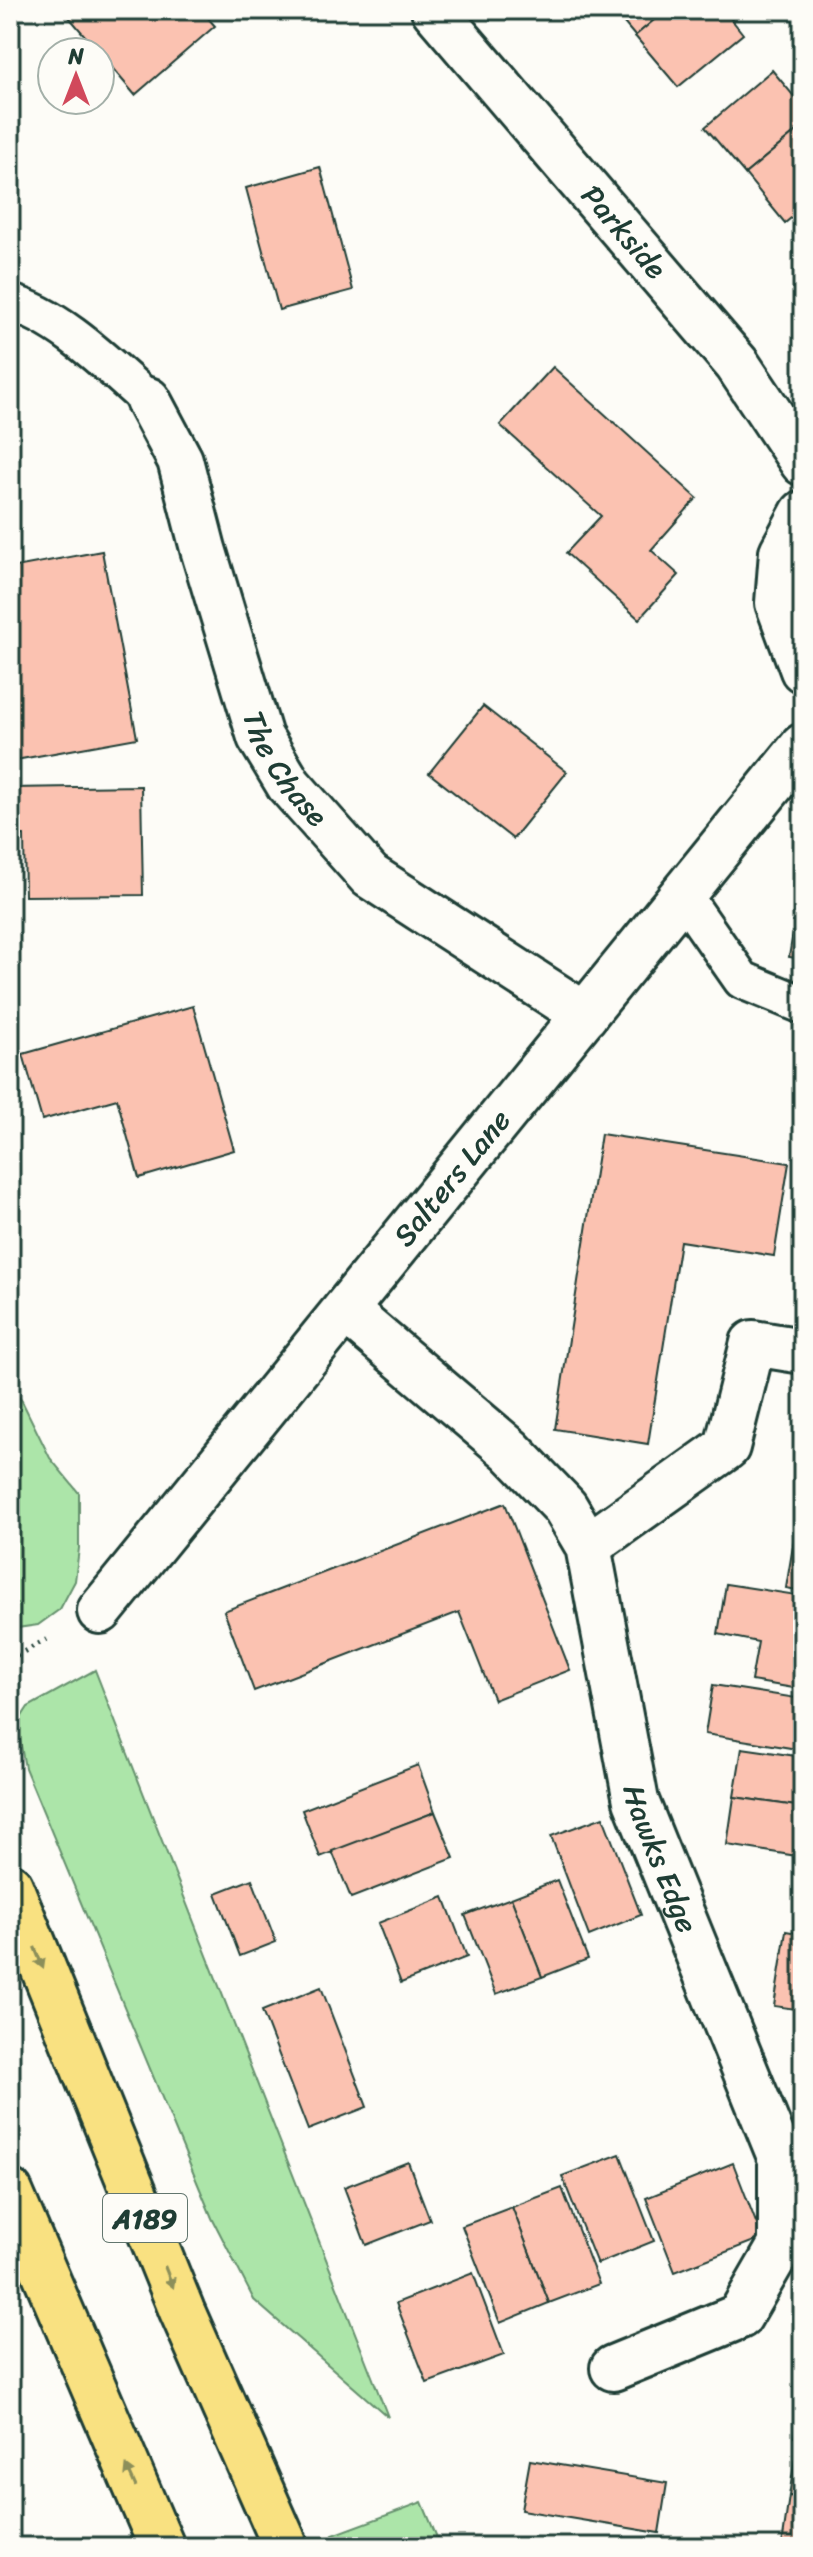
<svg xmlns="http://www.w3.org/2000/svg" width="813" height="2557" viewBox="0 0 813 2557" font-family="Sriracha,sans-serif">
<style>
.green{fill:#ace5a9;stroke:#66916e;stroke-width:2}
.building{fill:#fbc2b1;stroke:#1f3d34;stroke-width:2}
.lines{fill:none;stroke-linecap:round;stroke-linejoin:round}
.lane-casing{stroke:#1f3d34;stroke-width:42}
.street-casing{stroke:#1f3d34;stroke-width:50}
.secondary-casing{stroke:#1f3d34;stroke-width:50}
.primary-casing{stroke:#1f3d34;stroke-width:50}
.path{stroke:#1f3d34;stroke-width:5;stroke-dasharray:2 6;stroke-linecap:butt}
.lane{stroke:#fdfcf7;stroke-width:36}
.street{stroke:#fdfcf7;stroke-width:44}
.secondary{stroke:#fdfcf7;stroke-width:44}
.primary{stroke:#f9e181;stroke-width:44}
.oneway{fill:#8c8f5a}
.labels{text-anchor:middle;stroke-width:6;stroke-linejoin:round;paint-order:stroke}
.shield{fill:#fdfcf7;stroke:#62766e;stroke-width:2}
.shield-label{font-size:28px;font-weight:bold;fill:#1f3d34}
.street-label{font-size:30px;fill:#1f3d34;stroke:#fdfcf7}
</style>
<rect width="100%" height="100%" fill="#fdfcf7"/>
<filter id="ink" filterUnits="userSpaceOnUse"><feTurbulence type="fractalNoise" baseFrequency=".0125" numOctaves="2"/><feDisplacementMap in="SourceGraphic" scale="16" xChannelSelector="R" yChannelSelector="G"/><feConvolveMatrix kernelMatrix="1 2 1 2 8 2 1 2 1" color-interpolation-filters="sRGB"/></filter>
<g filter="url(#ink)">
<g class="green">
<polygon points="10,1386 22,1401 50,1458 79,1493 79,1548 75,1581 60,1609 38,1625 10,1629"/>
<polygon points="95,1670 388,2417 254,2300 212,2218 25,1768 17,1724 28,1707"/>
<polygon points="422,2502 441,2547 338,2547 333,2535"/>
</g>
<g class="building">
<polygon points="63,10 201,10 215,26 135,95"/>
<polygon points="613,10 666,10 635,36"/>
<polygon points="666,10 724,10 743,34 678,87 635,36"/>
<polygon points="772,70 803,107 803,126 745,174 705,127"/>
<polygon points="803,126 803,208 785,223 745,174"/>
<polygon points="320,167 353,290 279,310 246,188"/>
<polygon points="553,367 697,498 651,550 679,575 639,619 566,553 601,516 500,425"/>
<polygon points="102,551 137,738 10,761 10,568"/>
<polygon points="483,706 567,772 513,839 429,773"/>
<polygon points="141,786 143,895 25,896 24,835 10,835 10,788"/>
<polygon points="802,878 803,878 803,959 789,957"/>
<polygon points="193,1006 234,1150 139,1178 117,1099 42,1120 23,1054"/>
<polygon points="601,1134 789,1163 774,1256 680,1241 648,1444 555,1429"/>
<polygon points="802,1491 803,1491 803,1542 794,1540"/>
<polygon points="505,1503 570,1670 494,1700 459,1612 254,1691 224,1611"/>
<polygon points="794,1540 803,1542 803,1591 786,1588"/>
<polygon points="726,1584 803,1596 803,1650 799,1649 794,1688 751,1681 758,1642 718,1634"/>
<polygon points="713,1685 803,1699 803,1750 705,1734"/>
<polygon points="742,1748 803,1757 803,1807 734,1797"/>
<polygon points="418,1765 435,1812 320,1857 302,1810"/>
<polygon points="734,1797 803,1807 803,1857 727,1845"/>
<polygon points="435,1812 454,1858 351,1898 332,1851"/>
<polygon points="603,1817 641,1915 589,1936 551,1836"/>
<polygon points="252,1879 276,1942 240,1956 216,1893"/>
<polygon points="557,1880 588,1959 542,1977 511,1898"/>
<polygon points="444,1897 467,1957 401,1983 378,1923"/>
<polygon points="511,1898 542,1977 496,1994 465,1915"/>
<polygon points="786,1931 803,1934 803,2010 774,2006"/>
<polygon points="321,1987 367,2107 308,2130 262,2011"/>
<polygon points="620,2154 654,2241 597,2264 562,2176"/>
<polygon points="408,2162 430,2220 366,2245 344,2187"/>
<polygon points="733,2163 762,2238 675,2272 646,2198"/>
<polygon points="562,2188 599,2284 549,2303 512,2207"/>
<polygon points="512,2207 549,2303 500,2323 462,2226"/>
<polygon points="473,2273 504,2355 427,2383 396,2303"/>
<polygon points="803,2383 803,2438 794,2437"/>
<polygon points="797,2446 803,2447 803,2498 789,2496"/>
<polygon points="530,2460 667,2483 659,2533 521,2510"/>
<polygon points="789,2496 803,2498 803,2547 782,2545"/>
</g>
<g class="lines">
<defs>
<g id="lane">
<path d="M 10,303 C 60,316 109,366 148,400"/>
<polyline points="682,894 742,980 803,1005"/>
</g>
<g id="street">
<path id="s1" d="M 434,10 L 737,364 L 803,463"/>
<path id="s2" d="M 148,400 L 180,460 L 203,549 L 260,737 L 289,785 L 370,876 L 585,1015"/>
<polyline points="345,1310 510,1450 565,1507 588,1546 727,1447 753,1343 803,1351"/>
<path id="s3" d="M 588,1546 L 636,1801 L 781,2159 L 781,2245 L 740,2316 L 613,2368"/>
<path id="s4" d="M 100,1611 L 803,746"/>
</g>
<polyline id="secondary" points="803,513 782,552 778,603 803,670"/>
<g id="primary">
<polyline points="10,1886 182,2311 286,2547"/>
<polyline points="10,2192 162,2547"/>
</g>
</defs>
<use href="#lane" class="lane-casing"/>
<use href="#street" class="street-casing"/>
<use href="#secondary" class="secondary-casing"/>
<use href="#primary" class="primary-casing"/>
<polyline class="path" points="10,1659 51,1637"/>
<use href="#lane" class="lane"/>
<use href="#street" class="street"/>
<use href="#secondary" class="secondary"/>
<use href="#primary" class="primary"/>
</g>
<defs><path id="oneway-solid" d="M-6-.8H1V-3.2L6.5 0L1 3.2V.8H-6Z" transform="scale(2)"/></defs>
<g class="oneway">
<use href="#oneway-solid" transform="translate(39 1958) rotate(68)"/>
<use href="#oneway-solid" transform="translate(169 2277) rotate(68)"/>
<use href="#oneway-solid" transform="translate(131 2476) rotate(-114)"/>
</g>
</g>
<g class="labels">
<rect class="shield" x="103" y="2194" width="84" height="48" rx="6"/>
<g class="shield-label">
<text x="145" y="2228">A189</text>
</g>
<g class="street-label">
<text dy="10" stroke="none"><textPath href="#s1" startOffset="292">Parkside</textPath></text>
<text dy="10" stroke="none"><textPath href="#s2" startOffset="396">The Chase</textPath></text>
<text dy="10" stroke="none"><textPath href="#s4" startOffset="558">Salters Lane</textPath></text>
<text dy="10" stroke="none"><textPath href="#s3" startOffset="322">Hawks Edge</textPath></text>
</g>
</g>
<rect width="813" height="2557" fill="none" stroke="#fdfcf7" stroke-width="40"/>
<rect x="20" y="20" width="773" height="2517" fill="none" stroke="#1f3d34" stroke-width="3" filter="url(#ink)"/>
<g transform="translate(76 76)"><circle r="38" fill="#fdfcf7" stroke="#a4b0a9" stroke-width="2"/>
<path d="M0-6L14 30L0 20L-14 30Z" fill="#d1495b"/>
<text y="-12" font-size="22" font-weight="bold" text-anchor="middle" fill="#1f3d34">N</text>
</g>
</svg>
